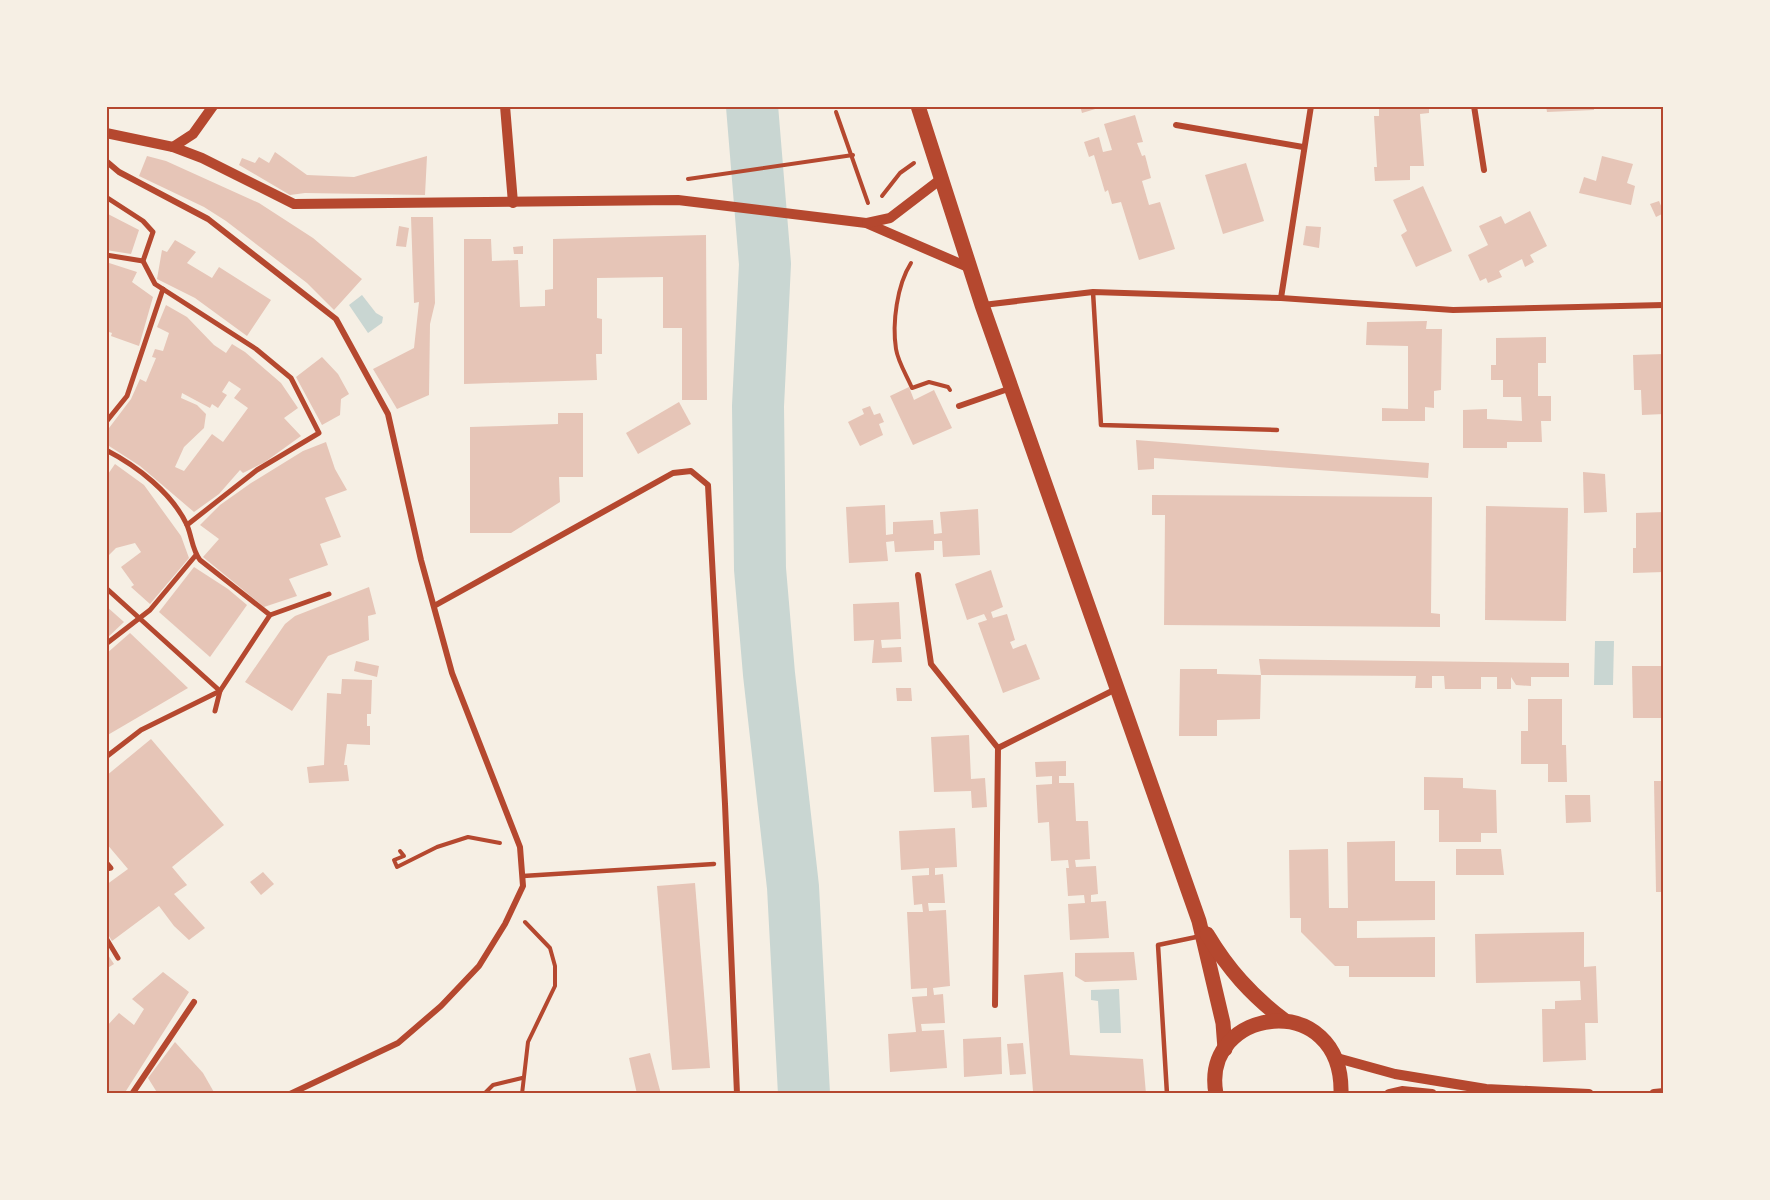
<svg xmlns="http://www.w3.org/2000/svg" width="1770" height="1200" viewBox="0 0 1770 1200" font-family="Manrope,sans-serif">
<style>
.water{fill:#c9d6d2}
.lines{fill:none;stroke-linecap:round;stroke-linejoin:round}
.river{stroke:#c9d6d2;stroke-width:52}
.building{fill:#e6c5b7;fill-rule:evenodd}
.path{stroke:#b5482f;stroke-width:4}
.service{stroke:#b5482f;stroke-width:4.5}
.pedestrian{stroke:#b5482f;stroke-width:5}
.minor{stroke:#b5482f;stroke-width:6}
.tertiary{stroke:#b5482f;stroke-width:10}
.primary{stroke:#b5482f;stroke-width:15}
.neatline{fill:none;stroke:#b5482f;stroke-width:2}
</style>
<rect width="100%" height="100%" fill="#f6efe4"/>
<g class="water">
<polygon points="362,295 376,313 383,317 382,323 368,333 349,305"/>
<polygon points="1595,641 1614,641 1613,685 1594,685"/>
<polygon points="1119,989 1121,1033 1100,1033 1098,1001 1091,1000 1091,990"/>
</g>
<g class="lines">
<polyline class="river" points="752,106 765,264 758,406 760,569 769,674 793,887 804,1094"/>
</g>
<g class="building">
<polygon points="1080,106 1102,106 1102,107 1082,113"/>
<polygon points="1379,106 1429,106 1429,113 1420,114 1424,166 1410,166 1410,180 1375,181 1374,167 1377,167 1374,116 1379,116"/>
<polygon points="1546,106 1594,106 1594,110 1547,112"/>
<polygon points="1135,115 1143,142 1137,143 1142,156 1145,155 1151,178 1142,181 1149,205 1160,202 1175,249 1139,260 1121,202 1112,204 1108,190 1105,192 1094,155 1089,157 1084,142 1099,137 1103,152 1112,150 1104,124"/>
<polygon points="275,152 307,175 354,177 427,156 425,195 305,193 290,195 239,165 242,158 255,163 259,157 269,163"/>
<polygon points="147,156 166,161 259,203 313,238 362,279 334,310 307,283 226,221 204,207 139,176"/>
<polygon points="1602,156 1633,164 1627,183 1635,186 1631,205 1579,193 1584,177 1596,181"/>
<polygon points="1246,163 1264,221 1223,234 1205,175"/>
<polygon points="1423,186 1452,251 1416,267 1401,235 1407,231 1393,200"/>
<polygon points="1659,201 1664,213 1656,217 1650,204"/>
<polygon points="1530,211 1547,246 1530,255 1534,262 1525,267 1522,259 1499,271 1502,277 1488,283 1486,278 1480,281 1468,255 1488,245 1479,226 1501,216 1505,224"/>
<polygon points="106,213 139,230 131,254 106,250"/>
<polygon points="411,217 433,217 435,303 430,324 429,395 397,409 373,369 414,348 419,302 414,303"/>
<polygon points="399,226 409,228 406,247 396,246"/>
<polygon points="1306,226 1321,227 1319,248 1303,245"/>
<polygon points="706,235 707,400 682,400 682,328 663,328 663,277 597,278 597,318 602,319 602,354 596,354 597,380 464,384 464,239 491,239 492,261 518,260 520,307 545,306 545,290 553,289 553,239"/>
<polygon points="175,240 196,252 187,263 212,278 219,267 271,300 247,336 195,298 157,279 162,250 167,252"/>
<polygon points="523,246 523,254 514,254 513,247"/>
<polygon points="106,262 137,272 132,282 153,297 139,346 111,336 112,333 106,331"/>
<path d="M 166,305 L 187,317 L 214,345 L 226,353 L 232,344 L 245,352 L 281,383 L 298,408 L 284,418 L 301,436 L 265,462 L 243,473 L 240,470 L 219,494 L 194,512 L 140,466 L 106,444 L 106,432 L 131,399 L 140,379 L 146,382 L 156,358 L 152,357 L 155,349 L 163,351 L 169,333 L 157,327 ZM 229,381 L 241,389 L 234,398 L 248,408 L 223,442 L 212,434 L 184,471 L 175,467 L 184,447 L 204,428 L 206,414 L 197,405 L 181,398 L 182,393 L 210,408 L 212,404 L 218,408 L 227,395 L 222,392 Z"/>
<polygon points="1427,321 1426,329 1442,329 1441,390 1434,391 1434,408 1425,407 1425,421 1382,421 1382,408 1408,409 1408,346 1366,345 1367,322"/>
<polygon points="1546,337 1546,363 1538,363 1538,396 1551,396 1551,421 1541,421 1542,442 1507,442 1507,448 1463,448 1463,410 1487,409 1487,419 1522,421 1521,397 1503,397 1503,380 1491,380 1491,365 1496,365 1496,338"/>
<polygon points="1664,354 1664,414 1642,415 1641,390 1634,390 1633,355"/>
<polygon points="322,357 338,374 349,394 341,399 340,415 322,425 296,377"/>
<polygon points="909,387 914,400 934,390 952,428 913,445 890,396"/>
<polygon points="679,402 691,424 638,454 626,433"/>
<polygon points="870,406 874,415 880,413 884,422 879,424 883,435 860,446 848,422 864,414 862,409"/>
<polygon points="558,413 583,413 583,477 559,477 560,502 511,533 470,533 470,427 558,424"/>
<polygon points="1136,440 1429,463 1428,478 1154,458 1154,469 1138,470"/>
<polygon points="326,442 335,469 347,490 325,498 341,537 320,544 328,565 289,579 297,596 264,607 203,557 219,539 200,525 220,505 251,483 303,451"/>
<polygon points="115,464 144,485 181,536 189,558 150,604 131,587 134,585 121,567 141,552 135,543 116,548 106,558 106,477"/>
<polygon points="1583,472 1605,474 1607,512 1584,513"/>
<polygon points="1152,495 1432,497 1431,613 1440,614 1440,627 1164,625 1165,515 1152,515"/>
<polygon points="885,505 886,535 893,534 893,522 933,520 934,534 942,533 940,512 978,509 980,555 943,557 942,541 934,541 934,550 895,552 894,541 886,542 888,561 849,563 846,507"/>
<polygon points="1486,506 1568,508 1566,621 1485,620"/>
<polygon points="1664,512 1664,572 1633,573 1633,548 1636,548 1636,513"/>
<polygon points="194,567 228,589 247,605 210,657 159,612"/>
<polygon points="991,570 1003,607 991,612 993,618 1007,614 1015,640 1010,642 1013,649 1026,644 1040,679 1003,693 978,623 987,620 984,614 967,620 955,584"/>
<polygon points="369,587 376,614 368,616 369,640 328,656 292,711 245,682 285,624 295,616"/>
<polygon points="899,602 901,639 881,640 882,648 901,647 902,662 872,663 874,640 854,641 853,604"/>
<polygon points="106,606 124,622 106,639"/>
<polygon points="130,633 188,688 106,736 106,654"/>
<polygon points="1259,659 1569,663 1569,677 1531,677 1531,686 1516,685 1511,677 1511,689 1497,689 1497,677 1481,677 1481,689 1445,689 1444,676 1432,676 1432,688 1415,688 1416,676 1261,675"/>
<polygon points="356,661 379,666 377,677 354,671"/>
<polygon points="1632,666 1664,666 1664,718 1633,718"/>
<polygon points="1180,669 1217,669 1217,674 1261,675 1260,719 1217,720 1217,736 1179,736"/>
<polygon points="342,679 372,680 371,714 367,714 367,726 370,726 370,745 347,744 344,765 347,765 349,781 309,783 307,767 324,765 327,693 341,694"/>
<polygon points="896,688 911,688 912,701 897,701"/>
<polygon points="1528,699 1562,699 1562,745 1566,745 1567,782 1548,782 1548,764 1521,764 1521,731 1528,731"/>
<polygon points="969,735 971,779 985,778 987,807 972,808 971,791 934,792 931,737"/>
<polygon points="151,739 224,825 172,867 187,885 174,894 205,928 189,940 174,926 159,906 112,941 106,931 106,885 128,869 106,843 106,776"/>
<polygon points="1066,761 1066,776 1059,776 1059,783 1074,783 1076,821 1088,821 1090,859 1075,860 1076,867 1096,866 1098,894 1091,895 1091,902 1106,901 1109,938 1070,940 1068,904 1085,903 1084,895 1068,896 1066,868 1069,868 1068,860 1051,861 1049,822 1038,823 1036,785 1052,784 1052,776 1036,777 1035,762"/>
<polygon points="1424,777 1463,778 1463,788 1496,790 1497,833 1481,833 1481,842 1439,842 1439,810 1424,810"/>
<polygon points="1654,781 1664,781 1664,892 1656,892"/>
<polygon points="1565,795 1590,795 1591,822 1566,823"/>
<polygon points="955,828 957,867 935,868 935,875 943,874 945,903 928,903 929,911 946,910 950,986 933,988 934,995 943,994 945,1023 921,1024 922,1031 944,1030 947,1068 890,1072 888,1034 916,1032 912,997 927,996 927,988 911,989 907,912 923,912 922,904 914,905 912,876 929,875 929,868 901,870 899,831"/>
<polygon points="1395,841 1395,881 1435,881 1435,920 1357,921 1357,938 1435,937 1435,977 1349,977 1349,966 1335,966 1301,932 1301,918 1290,918 1289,850 1328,849 1329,908 1348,908 1347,842"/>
<polygon points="1456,849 1501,849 1504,875 1456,875"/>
<polygon points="263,872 274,884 261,895 250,882"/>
<polygon points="695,883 710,1068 672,1070 657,886"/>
<polygon points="1584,932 1584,967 1596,966 1598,1023 1585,1023 1586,1060 1543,1062 1542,1009 1555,1009 1555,1001 1581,1000 1580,981 1476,983 1475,934"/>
<polygon points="106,952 114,964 106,969"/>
<polygon points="1134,952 1137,980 1085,982 1075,976 1075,953"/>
<polygon points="163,972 189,992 124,1094 106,1094 106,1027 119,1013 134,1025 144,1009 132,999"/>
<polygon points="1063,972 1070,1055 1143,1059 1146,1094 1033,1091 1024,975"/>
<polygon points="1001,1037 1002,1074 964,1077 963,1039"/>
<polygon points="175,1042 203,1073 215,1094 158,1094 148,1078"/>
<polygon points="1023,1043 1026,1074 1010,1075 1007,1044"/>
<polygon points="650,1053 661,1094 637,1094 629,1058"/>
</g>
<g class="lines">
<g class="path">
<polyline points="836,112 868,203"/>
<polyline points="688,179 853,155"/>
<polyline points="882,196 900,173 914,163"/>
<path d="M 911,263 C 897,285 892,323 896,349 C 898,362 907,376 912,388 L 929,382 L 948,387 L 950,390"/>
<polyline points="400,851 404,856 394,860 397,867 437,847 468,837 500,843"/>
<polyline points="484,1094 493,1085 522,1078"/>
<polyline points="522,1094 528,1042 555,986 555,966 550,948 525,922"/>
</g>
<g class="service">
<polyline points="1093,292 1101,425 1277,430"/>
<polyline points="523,876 714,864"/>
<polyline points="1167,1094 1158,945 1201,936"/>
</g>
<g class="pedestrian">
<polyline points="106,197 143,221 153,232 143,261 155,284 256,349 291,378 319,433 257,470 187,525"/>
<polyline points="106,255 143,261"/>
<polyline points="106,422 127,396 163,289"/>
<path d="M 106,450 C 137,466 172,493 187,525 C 192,537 192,550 200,560 L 270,615"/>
<polyline points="106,588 220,691 215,711"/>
<polyline points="106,644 150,610 196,555"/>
<polyline points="106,757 141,730 220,691 270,615 329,594"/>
<polyline points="106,862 111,868 106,869"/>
<polyline points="106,938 118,958"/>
</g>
<g class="minor">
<polyline points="1474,106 1484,170"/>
<polyline points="1176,125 1303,147"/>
<polyline points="106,161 119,172 208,219 336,319 388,414 421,560 452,673 520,847 523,886 505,924 479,966 441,1006 398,1043 290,1094"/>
<polyline points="1281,298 1311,106"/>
<polyline points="983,305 1093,292 1281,298 1453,310 1664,305"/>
<polyline points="959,406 1011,388"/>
<polyline points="918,575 931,664 998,748 995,1005"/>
<polyline points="434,606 673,473 691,471 708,485 725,804 737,1094"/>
<polyline points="998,748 1116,689"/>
<polyline points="132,1094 194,1002"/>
</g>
<g class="tertiary">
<polyline points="505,106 513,203"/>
<polyline points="106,133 173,147 202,158 294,204 678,200 866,223 970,268"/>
<polyline points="173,147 193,134 213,106"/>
<polyline points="867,223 890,218 941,179"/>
<polyline points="1337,1058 1395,1074 1486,1089 1589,1094"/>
<polyline points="1389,1094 1402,1091 1432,1094"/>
<polyline points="1654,1094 1664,1093"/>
</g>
<g class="primary">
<polyline points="918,106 982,305 1199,921 1223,1023 1225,1049"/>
<path d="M 1207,934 C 1228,969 1251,995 1284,1020"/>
<path d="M 1216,1094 C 1200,1006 1344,988 1341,1094"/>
</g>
</g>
<rect width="1770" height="1200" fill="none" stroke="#f6efe4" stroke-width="216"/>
<rect x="108" y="108" width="1554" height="984" class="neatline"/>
</svg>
